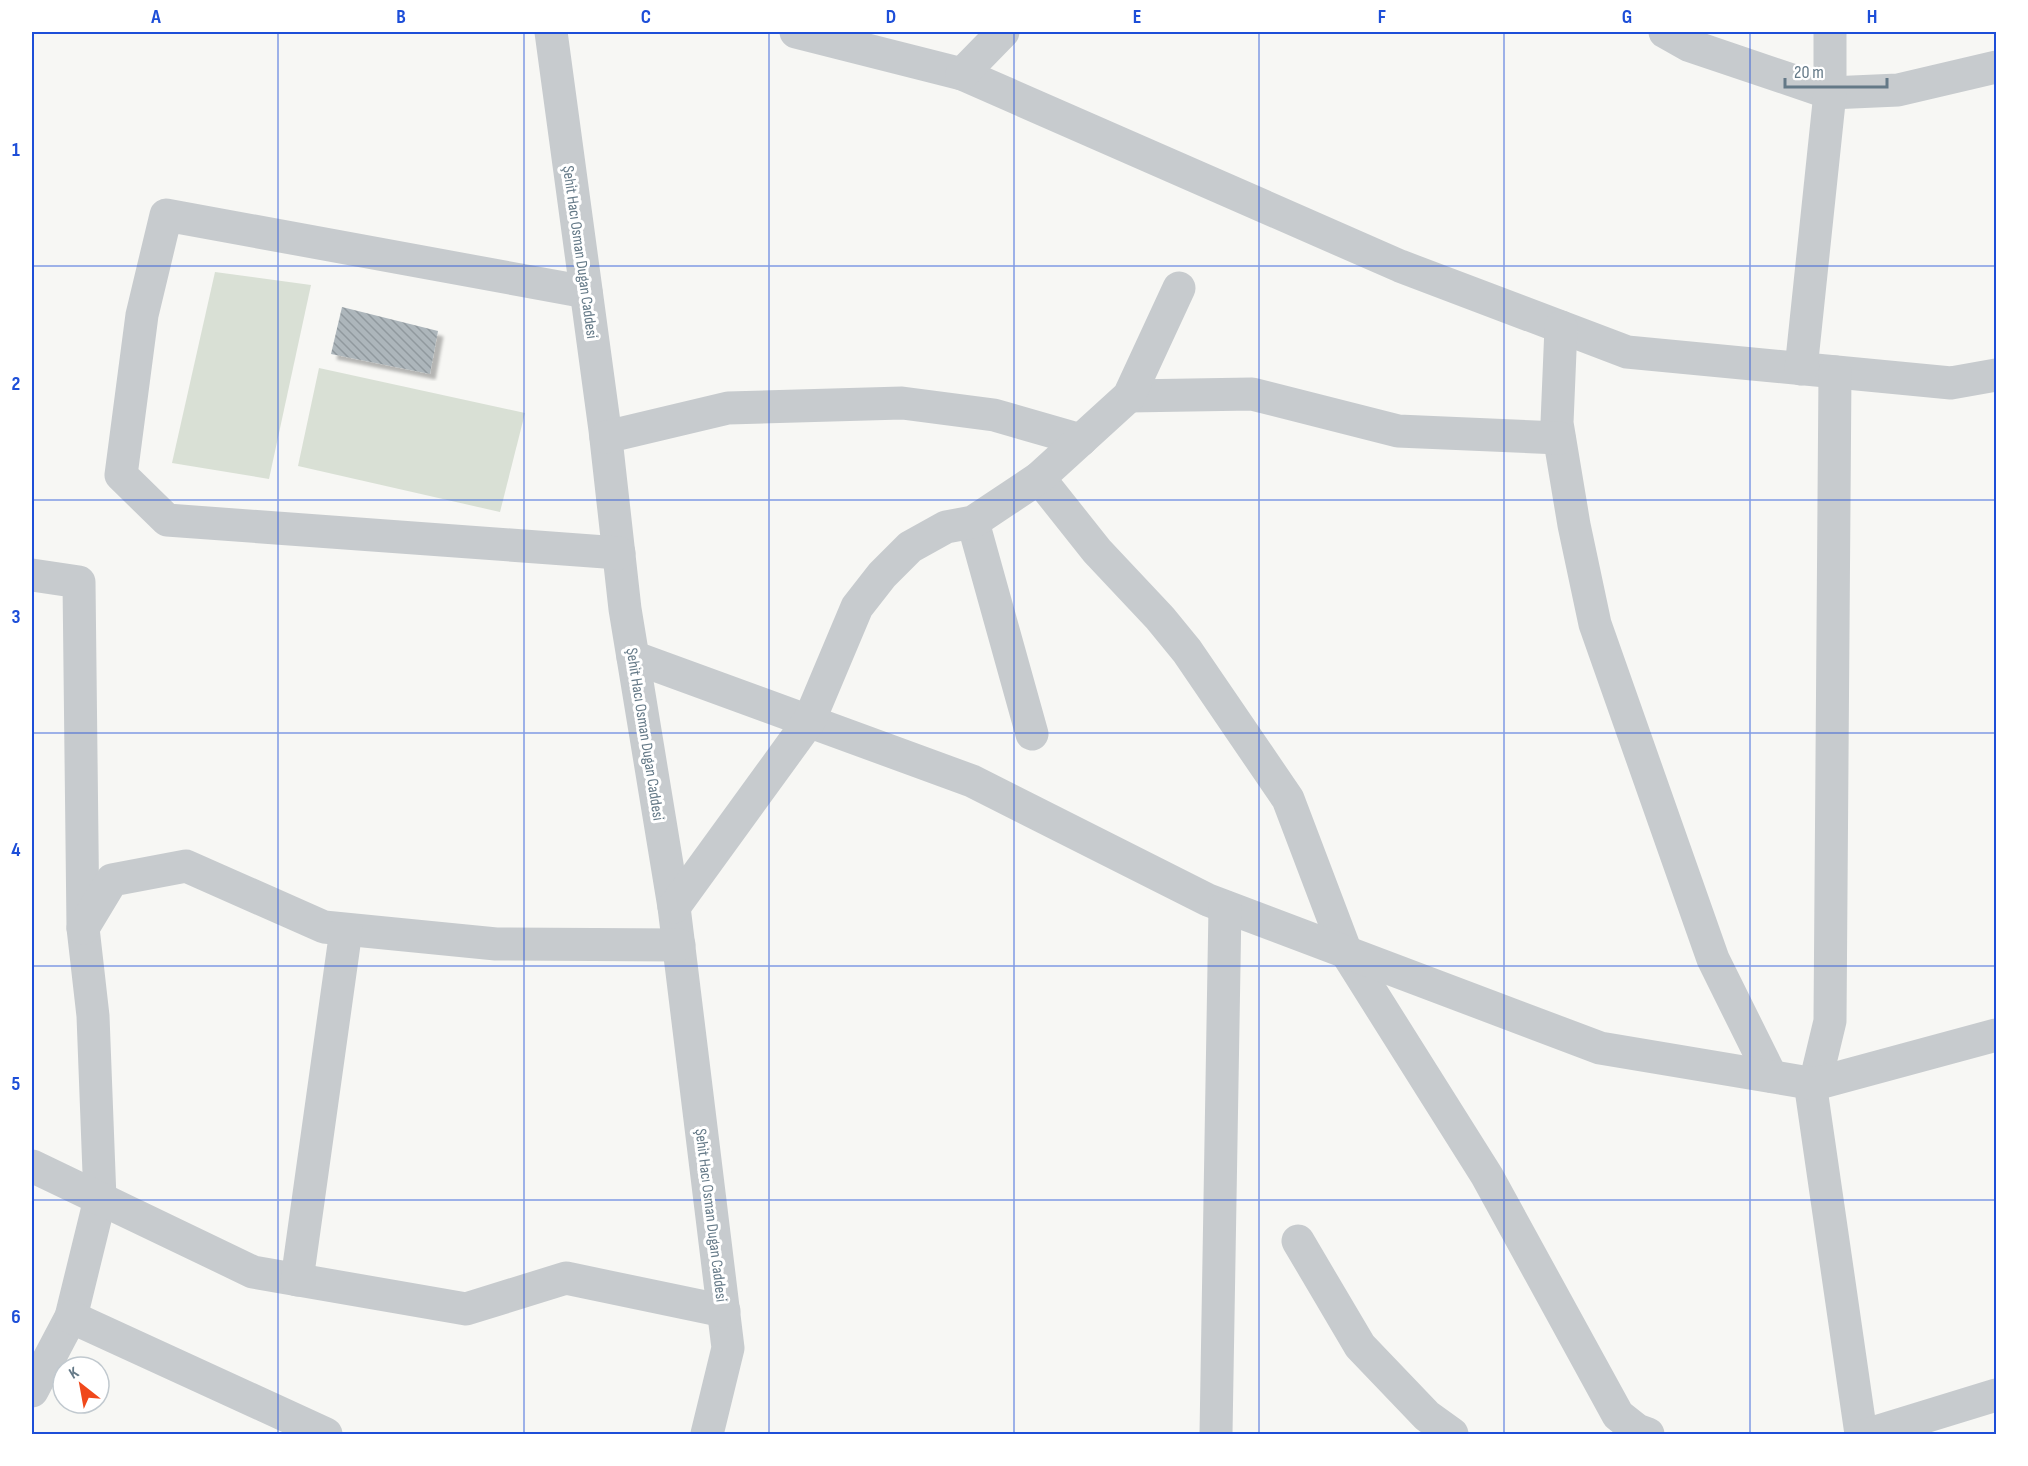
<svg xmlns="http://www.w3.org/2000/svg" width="2028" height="1466" viewBox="0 0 2028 1466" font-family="'Sofia Sans Condensed',sans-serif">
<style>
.grass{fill:#d9e0d5}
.building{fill:url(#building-back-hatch);filter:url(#shadow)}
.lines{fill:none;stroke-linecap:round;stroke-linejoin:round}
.minor{stroke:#c7cbce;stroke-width:33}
.grid{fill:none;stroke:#1d4ed8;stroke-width:1.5;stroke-opacity:0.55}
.labels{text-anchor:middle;stroke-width:6;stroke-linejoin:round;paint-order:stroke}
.street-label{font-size:16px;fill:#647987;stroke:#fff}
.neatline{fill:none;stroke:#1d4ed8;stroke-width:2}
.grid-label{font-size:20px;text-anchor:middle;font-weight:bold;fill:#1d4ed8}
</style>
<defs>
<pattern id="building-back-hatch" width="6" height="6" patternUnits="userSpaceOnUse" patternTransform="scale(1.5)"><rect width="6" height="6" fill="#adb6bb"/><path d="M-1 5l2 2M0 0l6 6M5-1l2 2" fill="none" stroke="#90999e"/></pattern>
<filter id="shadow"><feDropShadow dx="5.5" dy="5.5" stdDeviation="1.5" flood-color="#0004"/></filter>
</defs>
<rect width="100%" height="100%" fill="#f7f7f4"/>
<g class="grass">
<polygon points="215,272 311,285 269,479 172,463"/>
<polygon points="319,368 525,413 500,512 298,466"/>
</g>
<polygon class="building" points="342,307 438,331 430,374 331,354"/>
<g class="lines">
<g class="minor">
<polyline points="551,32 605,430 625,609 674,907 728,1348 707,1434"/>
<polyline points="796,32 962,74 1400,266 1627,352 1951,383 1996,375"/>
<polyline points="1665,32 1688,45 1830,93 1898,90 1996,67"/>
<polyline points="962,74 1003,32"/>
<polyline points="586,292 166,215 142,315 121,475 167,520 619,553"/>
<polyline points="1561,327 1557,423 1574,525 1595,624 1713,959 1771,1076"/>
<polyline points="1801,369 1830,93 1830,32"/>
<polyline points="1835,372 1830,1021 1812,1096 1861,1434"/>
<polyline points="1129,396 1252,394 1398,431 1559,438"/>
<polyline points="606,437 728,408 902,403 994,415 1081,440"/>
<polyline points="1039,478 1097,551 1160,618 1187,651 1288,799 1346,952 1487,1176 1618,1415 1637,1430 1648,1434"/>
<polyline points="973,522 1032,734"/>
<polyline points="32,575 79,582 83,928 93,1016 100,1199 71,1317 32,1391"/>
<polyline points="633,657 972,781 1208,900 1600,1048 1815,1084 1996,1035"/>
<polyline points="674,907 809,721 857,607 882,575 910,547 946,527 973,522 1039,478 1129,396 1179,288"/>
<polyline points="83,928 112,880 186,866 324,927 496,944 679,945"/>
<polyline points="32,1166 253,1272 466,1309 566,1278 724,1311"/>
<polyline points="1298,1241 1360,1346 1427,1416 1452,1434"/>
<polyline points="297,1280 346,930"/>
<polyline points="71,1317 326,1434"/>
<polyline points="1216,1434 1225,907"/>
<polyline points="1869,1434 1996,1395"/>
</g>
</g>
<path class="grid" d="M 278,32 L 278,1434M 524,32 L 524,1434M 769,32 L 769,1434M 1014,32 L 1014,1434M 1259,32 L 1259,1434M 1504,32 L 1504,1434M 1750,32 L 1750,1434M 32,266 L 1996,266M 32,500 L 1996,500M 32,733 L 1996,733M 32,966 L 1996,966M 32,1200 L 1996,1200"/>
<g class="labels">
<g class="street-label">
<text transform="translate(581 252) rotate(82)" y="6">Şehit Hacı Osman Dugan Caddesi</text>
<text transform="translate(646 734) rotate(81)" y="6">Şehit Hacı Osman Dugan Caddesi</text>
<text transform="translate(712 1215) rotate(83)" y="6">Şehit Hacı Osman Dugan Caddesi</text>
</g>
</g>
<rect width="2028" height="1466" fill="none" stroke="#ffffff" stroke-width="66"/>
<g transform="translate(81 1385) rotate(329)"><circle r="28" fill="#ffffff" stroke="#c1c9cf" stroke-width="1.5"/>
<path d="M0-4.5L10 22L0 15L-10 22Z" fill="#f0481b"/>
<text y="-9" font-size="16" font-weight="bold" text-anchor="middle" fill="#647987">K</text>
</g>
<path d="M1785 78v9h102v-9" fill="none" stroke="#647987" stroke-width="3"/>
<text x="1794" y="78" font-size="18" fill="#647987" stroke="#ffffff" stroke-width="4.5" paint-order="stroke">20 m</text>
<rect x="33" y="33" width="1962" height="1400" class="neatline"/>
<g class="grid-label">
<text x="156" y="23">A</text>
<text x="401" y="23">B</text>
<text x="646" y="23">C</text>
<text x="891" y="23">D</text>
<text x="1137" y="23">E</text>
<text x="1382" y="23">F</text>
<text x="1627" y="23">G</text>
<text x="1872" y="23">H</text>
<text x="16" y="156">1</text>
<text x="16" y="390">2</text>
<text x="16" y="623">3</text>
<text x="16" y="856">4</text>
<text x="16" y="1090">5</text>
<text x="16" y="1323">6</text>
</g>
</svg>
